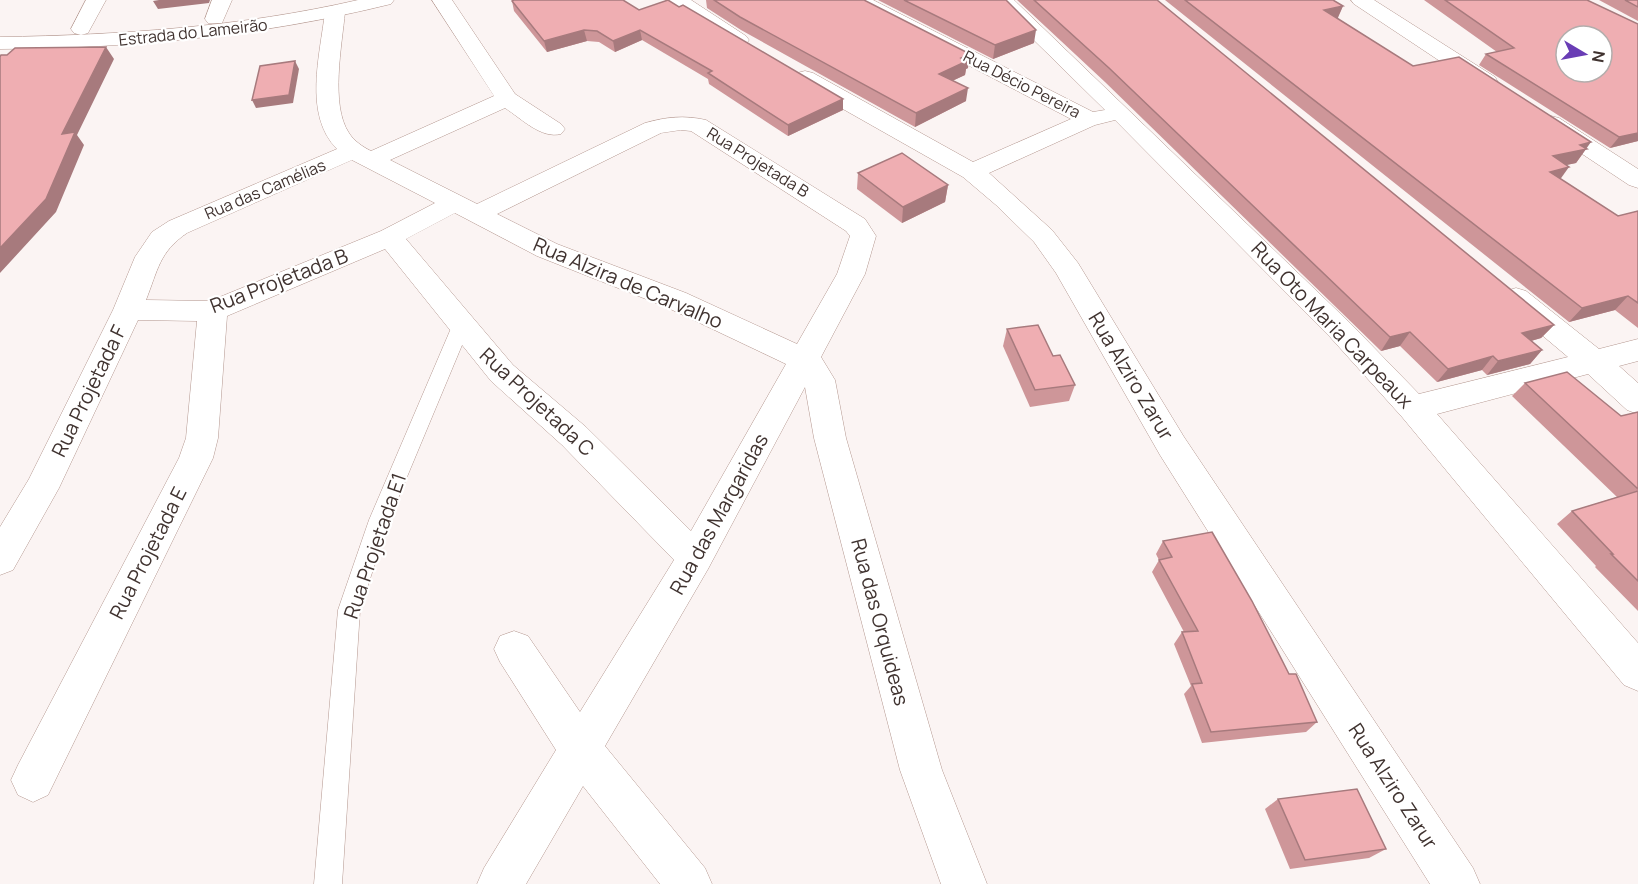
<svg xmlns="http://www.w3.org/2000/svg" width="1638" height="884" viewBox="0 0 1638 884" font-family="Manrope,sans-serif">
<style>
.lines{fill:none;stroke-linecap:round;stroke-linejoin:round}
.lane-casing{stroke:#b4978f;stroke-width:1}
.street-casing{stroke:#b4978f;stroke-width:1}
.secondary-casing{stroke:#b4978f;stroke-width:1}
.primary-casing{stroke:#b4978f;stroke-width:1}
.lane{fill:#fff;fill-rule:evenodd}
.street{fill:#fff;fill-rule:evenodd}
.secondary{fill:#fff;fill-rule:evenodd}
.primary{fill:#fff;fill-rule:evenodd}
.wall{fill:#ce9699}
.shaded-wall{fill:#a77a7d}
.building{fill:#efaeb2;stroke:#a77a7d;stroke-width:1.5;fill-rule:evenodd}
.labels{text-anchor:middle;stroke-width:4.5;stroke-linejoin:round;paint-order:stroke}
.far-street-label{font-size:16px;fill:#403330;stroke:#fff}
.street-label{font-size:20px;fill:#403330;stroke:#fff}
</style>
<rect width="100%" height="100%" fill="#fbf4f3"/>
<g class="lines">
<defs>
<polygon id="lane" points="461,320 467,322 470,326 389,520 360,610 342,884 314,884 338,610 369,520 452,326 455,322"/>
<g id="street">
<polygon points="86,0 106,0 88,33 81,35 74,33 71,29"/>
<polygon points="212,0 232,0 222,23 208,23 205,19"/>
<path d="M 432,0 L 452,0 L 515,94 L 561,124 L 565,129 L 561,134 C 541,139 522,119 505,108 L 390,160 L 477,204 L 645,123 C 666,117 684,115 706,120 L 865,219 L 876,236 L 865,274 L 821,357 L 835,380 L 846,438 L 942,770 L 987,884 L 941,884 L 900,770 L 814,438 L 805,387 L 708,569 L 605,746 L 705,868 L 712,884 L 660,884 L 583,786 L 526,884 L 477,884 L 484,868 L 556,750 L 500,662 L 494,649 L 500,636 L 514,631 L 528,636 L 580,712 L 674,560 L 562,445 L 491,381 L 385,249 L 227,316 L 218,438 L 213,458 L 48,795 L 33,802 L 18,795 L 11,780 L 18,765 L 179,458 L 186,438 L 197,321 L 138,320 L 59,488 L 13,570 L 0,575 L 0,527 L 29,479 L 113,310 L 135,257 L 152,232 L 169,221 L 337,149 C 303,115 320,55 325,12 L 328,8 L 342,8 L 345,12 C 342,45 330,105 349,133 C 354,141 363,147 371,151 L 494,96 ZM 681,130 L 691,131 L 846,231 L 850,236 L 837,274 L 797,344 L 686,293 L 557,244 L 497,214 L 661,133 ZM 352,160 L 435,203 L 381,231 L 210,301 L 146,300 C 158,270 159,252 187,233 ZM 455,213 L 537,256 L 666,307 L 786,364 L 691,531 L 586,427 L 513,365 L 406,239 Z"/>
<polygon points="667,0 691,0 746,36 749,40 746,44 739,46 732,44 670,4"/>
<polygon points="848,0 873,0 1093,112 1105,110 993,0 1014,0 1350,323 1419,394 1568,357 1506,305 1502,298 1506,291 1516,288 1526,291 1599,349 1638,339 1638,361 1619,366 1638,383 1638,414 1627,410 1588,374 1437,414 1638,643 1638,691 1624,685 1402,417 1330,337 1115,120 1095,125 989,173 1052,230 1078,263 1184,437 1473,868 1480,884 1430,884 1160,455 1056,273 1034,242 996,205 963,177 797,83 794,78 797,73 805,71 813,73 973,162 1071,119 851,4"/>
</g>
<path id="secondary" d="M 358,0 L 394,0 L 391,4 C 262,36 132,48 0,49 L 0,37 C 121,35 240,27 358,0 Z"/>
<g id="primary">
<polygon points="1351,0 1374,0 1495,77 1498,82 1495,87 1487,89 1479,87 1354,4"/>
<polygon points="1551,116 1559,118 1638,169 1638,188 1629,185 1543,128 1539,123 1543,118"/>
</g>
</defs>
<use href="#lane" class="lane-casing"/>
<use href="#street" class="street-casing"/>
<use href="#secondary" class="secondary-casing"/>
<use href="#primary" class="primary-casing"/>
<use href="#lane" class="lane"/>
<use href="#street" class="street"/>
<use href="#secondary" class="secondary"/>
<use href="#primary" class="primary"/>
</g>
<g class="wall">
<polygon points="706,0 864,0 968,68 966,69 965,75 952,81 966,101 915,127 741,30 707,8"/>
<polygon points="878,0 1006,0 1034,43 993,59"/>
<polygon points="1017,0 1157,0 1554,325 1541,338 1531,341 1542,350 1530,364 1487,375 1482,370 1437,382 1400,346 1381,351 1105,82"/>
<polygon points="1165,0 1333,0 1343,6 1337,18 1413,66 1586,149 1576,163 1566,165 1560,179 1618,216 1638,211 1638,328 1615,310 1569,322"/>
<polygon points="1424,0 1587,0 1638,141 1610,148 1479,65 1486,54 1497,52"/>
<polygon points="1599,0 1638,0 1638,21"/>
<polygon points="512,1 639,10 843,110 788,136 709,84 708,79 642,40 615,52 599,42 587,41 547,52 514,11"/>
<polygon points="858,173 948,185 945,202 902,223 857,189"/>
<polygon points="1007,329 1053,356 1075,385 1069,401 1030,407 1003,346"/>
<polygon points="1525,383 1621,416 1638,412 1638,611 1595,567 1596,566 1557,524 1572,511 1617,497 1512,396"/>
<polygon points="1163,541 1289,674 1317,722 1306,732 1202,743 1184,694 1191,686 1174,644 1182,632 1184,632 1152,572 1159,560 1156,554"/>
<polygon points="1278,799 1386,849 1369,858 1290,869 1265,809"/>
</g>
<g class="shaded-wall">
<polygon points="159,0 210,0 209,3 158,9 153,1"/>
<polygon points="1343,6 1337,20 1324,10"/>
<polygon points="584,30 587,41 547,52 544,41"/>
<polygon points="640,30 642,40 615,52 613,41"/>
<polygon points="1036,30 1034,43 993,59 995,45"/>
<polygon points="106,47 114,59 77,135 84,145 56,212 0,273 0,248 62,134"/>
<polygon points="970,54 968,68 966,69 965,75 937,88 939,74 961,58"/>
<polygon points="295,61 299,69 293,103 256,108 252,100"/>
<polygon points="968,88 966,101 915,127 916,113"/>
<polygon points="843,99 843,110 788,136 788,125"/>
<polygon points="1638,133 1638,141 1610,148 1619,137"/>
<polygon points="1591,142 1576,163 1543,170 1553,156 1580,145"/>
<polygon points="1569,167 1559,181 1550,172"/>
<polygon points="948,185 945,202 902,223 903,207"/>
<polygon points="1628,296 1615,310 1569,322 1582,308"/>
<polygon points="1554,325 1541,338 1510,347 1522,333"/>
<polygon points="1410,332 1400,346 1381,351 1390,337"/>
<polygon points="1542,350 1530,364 1487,375 1498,361"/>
<polygon points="1493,356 1482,370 1437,382 1448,369"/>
</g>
<g class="building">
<polygon points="514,0 623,0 639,10 668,0 679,7 683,5 843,99 788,125 708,73 712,71 640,30 613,41 597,31 584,30 544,41 512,1"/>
<polygon points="714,0 864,0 970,54 961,58 967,61 939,74 968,88 916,113 740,17"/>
<polygon points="904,0 1006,0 1036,30 995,45"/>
<polygon points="1034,0 1157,0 1554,325 1522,333 1542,350 1498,361 1493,356 1448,369 1410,332 1390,337 1109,68"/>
<polygon points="1185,0 1333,0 1343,6 1324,10 1413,66 1459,57 1591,142 1580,145 1587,149 1553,156 1569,167 1550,172 1618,216 1638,211 1638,303 1628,296 1582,308"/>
<path d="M 1445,0 L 1587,0 L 1638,24 L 1638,133 L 1619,137 L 1486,54 L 1514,48 ZM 1566,36 L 1602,36 L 1602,72 L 1566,72 Z"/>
<polygon points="1625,0 1638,0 1638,7"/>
<polygon points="106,47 62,134 75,132 46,199 0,248 0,57 1,55 7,55 15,48"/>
<polygon points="295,61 289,95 252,100 260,66"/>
<polygon points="902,153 948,185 903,207 858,173"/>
<polygon points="1038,325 1053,356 1060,355 1075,385 1035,390 1007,329"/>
<polygon points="1567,372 1621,416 1638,412 1638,489 1525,383"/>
<polygon points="1638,491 1638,581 1611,554 1613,554 1572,511"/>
<polygon points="1212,532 1252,601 1289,674 1296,674 1317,722 1211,732 1192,684 1202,683 1182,632 1198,631 1159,560 1172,557 1163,541"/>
<polygon points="1357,789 1386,849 1305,860 1278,799"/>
</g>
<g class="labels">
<g class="far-street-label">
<text transform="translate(193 32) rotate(-6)" y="6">Estrada do Lameirão</text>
<text transform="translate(1022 84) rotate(27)" y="6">Rua Décio Pereira</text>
<text transform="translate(758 162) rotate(32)" y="6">Rua Projetada B</text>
<text transform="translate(265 189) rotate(-23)" y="6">Rua das Camélias</text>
</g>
<g class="street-label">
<text transform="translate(279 281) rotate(-21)" y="7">Rua Projetada B</text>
<text transform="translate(628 283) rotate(23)" y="7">Rua Alzira de Carvalho</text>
<text transform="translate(1332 325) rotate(46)" y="7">Rua Oto Maria Carpeaux</text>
<text transform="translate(1131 376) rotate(59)" y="7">Rua Alziro Zarur</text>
<text transform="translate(89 391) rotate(-64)" y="7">Rua Projetada F</text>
<text transform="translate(537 402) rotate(43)" y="7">Rua Projetada C</text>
<text transform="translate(719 514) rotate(-61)" y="7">Rua das Margaridas</text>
<text transform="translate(375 546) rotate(-71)" y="7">Rua Projetada E1</text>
<text transform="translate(148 553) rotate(-63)" y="7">Rua Projetada E</text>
<text transform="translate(880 622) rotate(75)" y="7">Rua das Orquideas</text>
<text transform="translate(1393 786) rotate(57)" y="7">Rua Alziro Zarur</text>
</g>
</g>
<g transform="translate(1584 54) rotate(100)"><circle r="28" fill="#ffffff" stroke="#b3adac" stroke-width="1.5"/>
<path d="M0-4.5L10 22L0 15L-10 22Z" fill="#693db5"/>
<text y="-9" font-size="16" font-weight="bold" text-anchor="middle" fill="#403330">N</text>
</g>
</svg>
